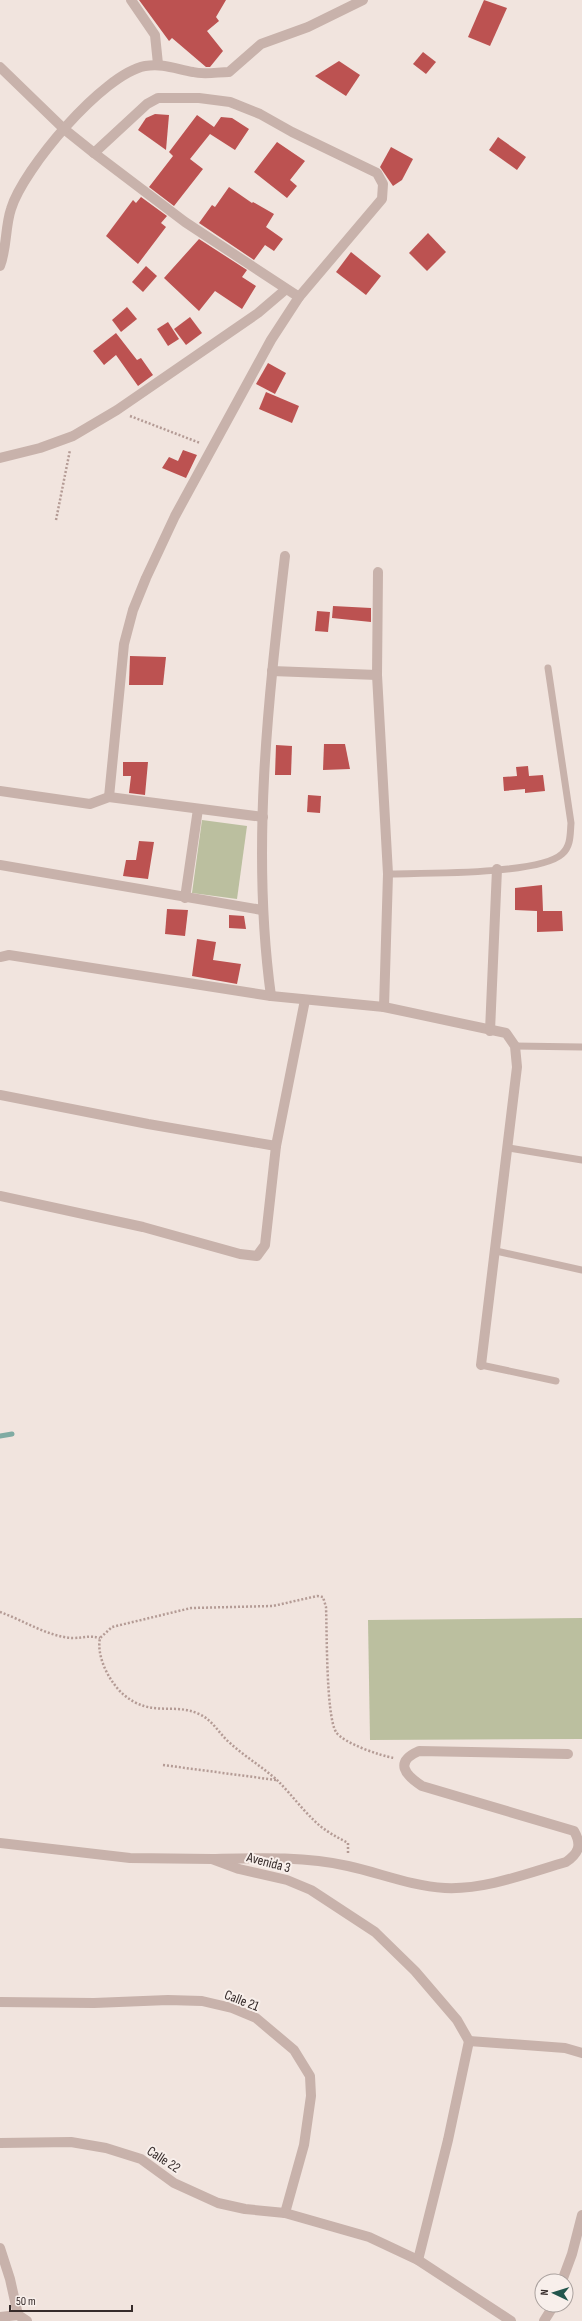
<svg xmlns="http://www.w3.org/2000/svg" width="582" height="2321" viewBox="0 0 582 2321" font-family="'Sofia Sans Condensed',sans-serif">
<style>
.green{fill:#bbbf9f}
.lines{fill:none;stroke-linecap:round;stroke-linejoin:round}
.stream{stroke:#80aba3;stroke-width:5}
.building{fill:#bc5251}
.path{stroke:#b49b95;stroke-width:2.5;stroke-dasharray:2 2;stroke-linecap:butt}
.lane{stroke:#c8b2ab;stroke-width:7}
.street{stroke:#c8b2ab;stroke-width:10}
.labels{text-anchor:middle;stroke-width:4;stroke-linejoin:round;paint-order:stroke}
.street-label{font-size:14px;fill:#362b2a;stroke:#f8efeb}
</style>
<rect width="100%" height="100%" fill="#f1e4de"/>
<g class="green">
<polygon points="202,820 247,826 237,899 192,893"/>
<polygon points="582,1618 582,1739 370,1740 368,1620"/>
</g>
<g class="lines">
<polyline class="stream" points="0,1436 12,1434"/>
</g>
<g class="building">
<polygon points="139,0 226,0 216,17 219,21 207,31 223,51 210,67 206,67 172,38 169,41"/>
<polygon points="484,0 507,8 490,46 468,37"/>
<polygon points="423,52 436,62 426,74 413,64"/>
<polygon points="339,61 360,75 346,96 315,76"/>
<polygon points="155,114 169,115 166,150 138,130 146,118"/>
<polygon points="197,115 214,127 221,117 232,118 249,129 235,150 210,134 190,159 203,169 174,206 149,187 173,156 169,152"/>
<polygon points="498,137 526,157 517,170 489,150"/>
<polygon points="277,142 305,161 290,180 297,186 287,198 254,172"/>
<polygon points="391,147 413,159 402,180 393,186 380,167"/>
<polygon points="229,187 252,203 253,202 274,214 266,227 283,239 274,251 265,245 254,260 199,223 212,205 215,207"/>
<polygon points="141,197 167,216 161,223 166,227 138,264 106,236 133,200 136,203"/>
<polygon points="428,233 446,252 427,271 409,253"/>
<polygon points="199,239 247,270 242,277 256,286 242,309 215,291 199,311 164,278"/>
<polygon points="351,252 381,276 366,295 336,272"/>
<polygon points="146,266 157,276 143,292 132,282"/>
<polygon points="127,307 137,319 121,332 112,320"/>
<polygon points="190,317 202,333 186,345 174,329"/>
<polygon points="168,322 179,339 168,346 157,329"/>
<polygon points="116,333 137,360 141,358 153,375 138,386 116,355 104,365 93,351"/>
<polygon points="268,363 286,373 275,394 256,384"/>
<polygon points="266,392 299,406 292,423 259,409"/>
<polygon points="183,450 197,455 186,478 162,468 169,457 178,461"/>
<polygon points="333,606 371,608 371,622 332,618"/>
<polygon points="317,611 330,612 328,632 315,631"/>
<polygon points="130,656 166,657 163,685 129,685"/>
<polygon points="324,744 345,744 350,769 323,770"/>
<polygon points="276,745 292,746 291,775 275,775"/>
<polygon points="123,762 148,762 145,795 129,793 131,776 123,776"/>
<polygon points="528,766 529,776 543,775 545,791 525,793 525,789 504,791 503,777 517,776 516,767"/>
<polygon points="308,795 321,796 320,813 307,812"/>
<polygon points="139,841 154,842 148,879 123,876 126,860 136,860"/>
<polygon points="542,885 543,911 562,911 563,931 537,932 537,911 515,910 515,888"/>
<polygon points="167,909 188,910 185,936 165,934"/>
<polygon points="229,915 244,916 246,929 229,928"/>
<polygon points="197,939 216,942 213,960 241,964 237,984 192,976"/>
</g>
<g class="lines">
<g class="path">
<polyline points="130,416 200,443"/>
<polyline points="56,520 70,450"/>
<path d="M 0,1612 C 23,1620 48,1637 73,1638 C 84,1638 89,1635 100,1638"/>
<polyline points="163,1765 276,1780"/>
<path d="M 348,1853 L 348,1843 C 341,1839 334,1836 327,1831 C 310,1820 293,1796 278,1781 C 263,1767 245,1757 230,1743 C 219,1734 213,1720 199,1714 C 173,1702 152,1718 124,1695 C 110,1683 96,1657 100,1638 L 112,1627 L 191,1608 L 273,1606 L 317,1596 L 323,1597 L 326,1607 C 327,1630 326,1716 336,1732 C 343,1743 381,1756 394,1758"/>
</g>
<g class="lane">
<path d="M 388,874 C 422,873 539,875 562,854 C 571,846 570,835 571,823 L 548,668"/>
<polyline points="515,1046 582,1047"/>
<polyline points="509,1148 582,1160"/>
<polyline points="496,1251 582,1270"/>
<polyline points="481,1365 556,1381"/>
</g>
<g class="street">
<polyline points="131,0 155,35 158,64"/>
<polyline points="0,67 64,129 94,153 185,222 299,297"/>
<polyline points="94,153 147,104 158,98 199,98 230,102 260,114 292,132 377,173 383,184 382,199 299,297 271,340 175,516 146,578 133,610 124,644 109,797"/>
<path d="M 0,266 C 7,248 5,227 11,209 C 23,169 103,74 145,66 C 163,63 176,69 193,72 C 204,75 218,72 229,72 L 261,44 L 308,27 L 363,0"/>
<polyline points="0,458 40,448 73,436 117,410 258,313 285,290"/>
<polyline points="378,572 377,675 388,874 384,1007"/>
<polyline points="272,671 377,675"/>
<polyline points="0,791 90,804 109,797 263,817"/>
<polyline points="0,865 262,910"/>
<polyline points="185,898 198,809"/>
<polyline points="0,957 9,955 271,996 384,1007 506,1033 515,1046 517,1067 481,1365"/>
<path d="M 271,996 C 251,850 268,701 285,556"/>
<polyline points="490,1031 497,869"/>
<polyline points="0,1095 148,1124 276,1146"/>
<polyline points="0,1196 143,1227 240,1254 257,1256 265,1245 276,1146 305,1000"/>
<polyline points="0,1843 130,1858 212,1859 239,1869 287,1880 311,1890 375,1932 415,1971 457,2020 469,2041"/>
<path d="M 212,1859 C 256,1858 304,1856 348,1866 C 380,1873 411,1886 445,1888 C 485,1890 528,1873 566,1862 C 579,1853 582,1845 574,1831 L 422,1786 C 405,1775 394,1762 419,1751 L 568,1754"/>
<polyline points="0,2002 94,2003 168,2000 202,2001 232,2008 256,2018 294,2050 310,2076 311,2096 304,2145 285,2213"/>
<polyline points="469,2041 565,2048 582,2053"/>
<polyline points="0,2143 71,2142 106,2148 141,2159 174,2183 218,2203 245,2209 285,2213 369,2237 418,2260 511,2321"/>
<polyline points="0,2248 10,2279 18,2315"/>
<polyline points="418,2260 448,2140 469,2041"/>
<polyline points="562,2281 572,2254 582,2215"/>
<polyline points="0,2317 18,2315 27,2321"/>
<polyline points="544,2321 554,2305"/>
</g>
</g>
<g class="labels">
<g class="street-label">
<text transform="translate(269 1862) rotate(15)" y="5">Avenida 3</text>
<text transform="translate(242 2000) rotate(21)" y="5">Calle 21</text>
<text transform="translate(164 2159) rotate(33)" y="5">Calle 22</text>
</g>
</g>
<g transform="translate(554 2293) rotate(274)"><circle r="19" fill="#f8efeb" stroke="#aaa19e"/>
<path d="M0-3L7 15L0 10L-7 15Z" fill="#22554c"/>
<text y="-6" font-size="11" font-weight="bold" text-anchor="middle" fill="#362b2a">N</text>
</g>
<path d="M10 2305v6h122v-6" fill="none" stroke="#362b2a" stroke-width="2"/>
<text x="16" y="2305" font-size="12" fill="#362b2a" stroke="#f8efeb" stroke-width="3" paint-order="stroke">50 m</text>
</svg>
